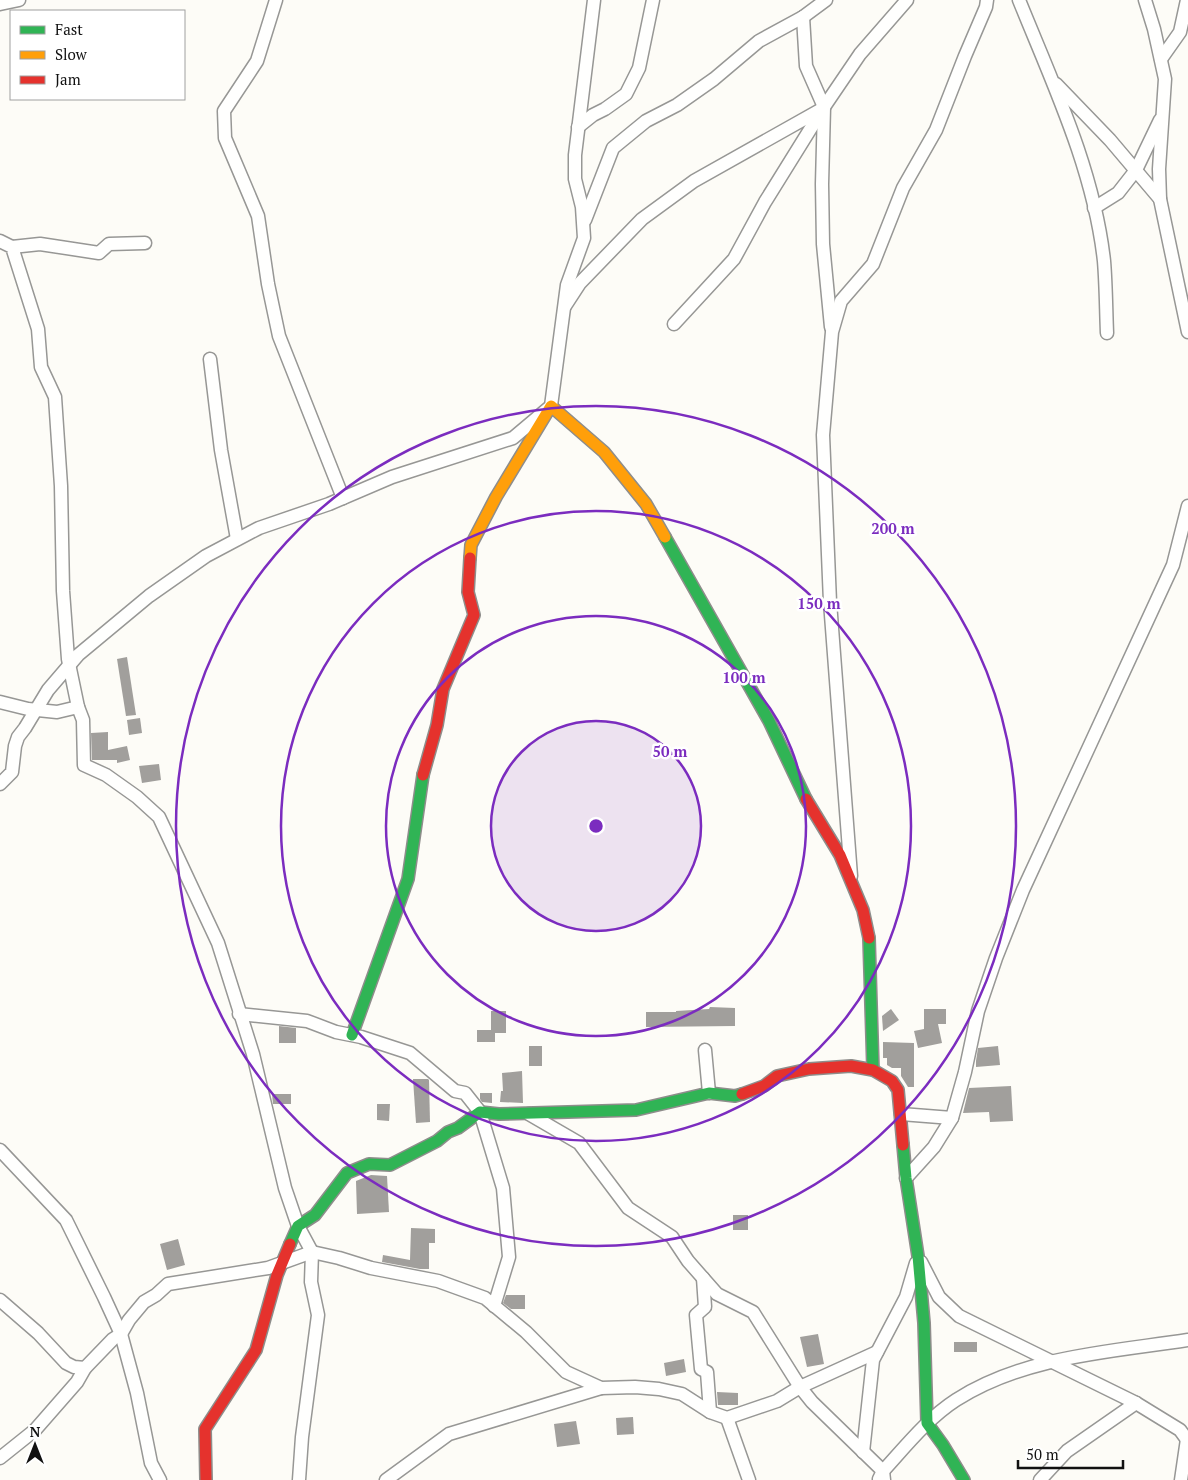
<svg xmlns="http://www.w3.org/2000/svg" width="1188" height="1480" viewBox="0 0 1188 1480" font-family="'PT Serif',serif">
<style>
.building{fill:#a19f9c}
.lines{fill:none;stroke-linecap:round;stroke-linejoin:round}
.street-casing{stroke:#979795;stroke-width:15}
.fast-casing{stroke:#8e8d8b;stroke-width:14}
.slow-casing{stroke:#8e8d8b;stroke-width:14}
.jam-casing{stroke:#8e8d8b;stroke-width:14}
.street{stroke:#fffffe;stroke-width:12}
.fast{stroke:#30b455;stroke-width:11}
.slow{stroke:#ff9f0a;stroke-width:11}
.jam{stroke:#e5322d;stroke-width:11}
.ring{fill:none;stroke:#7b2cbf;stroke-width:2.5}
.centre{fill:#7b2cbf;stroke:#fff;stroke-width:2.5}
.ring-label{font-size:15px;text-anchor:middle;font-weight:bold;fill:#7b2cbf;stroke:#fff;stroke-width:5;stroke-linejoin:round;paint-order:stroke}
</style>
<rect width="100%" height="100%" fill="#fdfcf7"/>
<g class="building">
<polygon points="127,657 136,715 126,716 117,659"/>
<polygon points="140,718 142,733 129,735 127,720"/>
<polygon points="108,732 108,750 127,746 130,760 117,763 117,760 92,760 91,733"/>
<polygon points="159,764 161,780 142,783 139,766"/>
<polygon points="710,1007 735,1008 735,1026 646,1027 646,1012 676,1012 676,1011 709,1009"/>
<polygon points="891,1009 899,1020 883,1031 882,1016"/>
<polygon points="924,1009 946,1009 946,1024 938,1024 942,1043 918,1048 914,1031 924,1029"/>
<polygon points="491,1011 506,1011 506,1033 495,1033 495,1042 477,1042 477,1030 491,1030"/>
<polygon points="279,1026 296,1028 296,1043 279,1043"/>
<polygon points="883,1042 914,1043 914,1087 908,1087 901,1076 901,1068 892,1068 887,1065 887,1058 883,1058"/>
<rect x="529" y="1046" width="13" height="20"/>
<polygon points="998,1046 1000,1065 976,1067 976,1061 978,1048"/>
<polygon points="522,1071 523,1103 500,1102 501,1091 503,1091 502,1073"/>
<polygon points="413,1079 428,1079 429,1080 430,1122 416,1123"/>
<polygon points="1011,1086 1013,1121 990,1122 989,1112 963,1113 969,1088"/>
<polygon points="480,1093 492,1093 492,1103 482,1102 480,1099"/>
<polygon points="272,1094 291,1094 291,1104 273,1104"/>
<polygon points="377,1104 390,1104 389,1121 377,1120"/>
<polygon points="371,1175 387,1176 389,1212 357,1214 356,1181"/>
<rect x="733" y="1215" width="15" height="15"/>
<polygon points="411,1228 435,1229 435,1243 429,1243 429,1269 420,1269 382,1262 383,1255 410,1260"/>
<polygon points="178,1239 185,1265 167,1270 160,1244"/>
<polygon points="506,1295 525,1295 525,1309 511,1309 503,1303"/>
<polygon points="818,1334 824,1364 807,1367 800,1337"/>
<rect x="954" y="1342" width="23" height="10"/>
<polygon points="684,1359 686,1372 666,1376 664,1363"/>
<polygon points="717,1392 738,1393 738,1405 718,1405"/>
<polygon points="633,1417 634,1434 617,1435 616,1418"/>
<polygon points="576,1421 580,1444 557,1447 554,1424"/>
</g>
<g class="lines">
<defs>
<g id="street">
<polyline points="276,0 257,61 224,111 225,138 258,216 268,284 279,336 343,498"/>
<path d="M 1019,0 C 1053,84 1094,170 1104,261 C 1106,285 1106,309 1107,333"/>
<polyline points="1145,0 1154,29 1165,79 1159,169 1160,199 1188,332"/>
<polyline points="0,4 19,0"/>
<polyline points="803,17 806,66 824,107 822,184 823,244 831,327"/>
<polyline points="1161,59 1180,32 1187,0"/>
<polyline points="1056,84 1110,140 1160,199"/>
<polyline points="578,127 593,115 605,109 626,94 639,68 653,0"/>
<polyline points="1094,208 1118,193 1136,170 1160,120"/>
<polyline points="585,220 613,148 646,121 677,105 714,79 759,41 803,17 826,0"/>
<polyline points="0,241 12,247 38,329 41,367 55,397 61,486 63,591 68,659 78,707 57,712 28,709 0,702"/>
<polyline points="12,247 40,244 99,253 109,244 145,243"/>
<polyline points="565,306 580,283 642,219 694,181 822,109"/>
<polyline points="674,324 734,259 765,202 824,107 860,54 907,0"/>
<polyline points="210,359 221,450 237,539"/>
<polyline points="78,707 83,720 84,765 106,775 137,797 159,817 218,943 253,1054 285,1188 298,1226 312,1252 311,1282 318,1315 302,1437 299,1480"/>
<polyline points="0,784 12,772 15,746 18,737 25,728 48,690 78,655 149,596 206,556 259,528 329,504 392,477 513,438 551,406 567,285 584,238 582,207 575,179 575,155 594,0"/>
<polyline points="851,876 830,602 823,435 832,332 841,301 873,264 903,188 936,130 965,56 986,7 987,0"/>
<polyline points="239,1014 307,1021 336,1032 361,1037 410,1053 455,1091 465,1093 480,1112 503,1188 509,1257 494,1306"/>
<polyline points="705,1050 709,1093"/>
<polyline points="529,1114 579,1143 628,1208 672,1237 688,1261 717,1294 753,1312 800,1387 877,1352"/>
<polyline points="901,1114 952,1118"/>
<polyline points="0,1150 66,1220 104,1297 121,1334 137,1393 151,1463 160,1480"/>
<polyline points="906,1178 934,1147 952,1118 965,1072 978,1011 996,958 1023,890 1173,565 1188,506"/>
<polyline points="921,1262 939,1297 959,1316 1136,1403 1180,1430 1188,1441"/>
<polyline points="703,1278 705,1307 696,1315 701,1369 707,1372 710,1412"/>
<polyline points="0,1300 38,1333 66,1363 74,1367 85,1368"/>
<polyline points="727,1418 749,1480"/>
<polyline points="863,1452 873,1360 906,1297 916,1263"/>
<polyline points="0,1458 35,1430 77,1382 85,1368 113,1339 121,1334 129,1320 144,1302 156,1295 168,1284 268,1268 312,1252 339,1258 371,1268 438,1281 485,1298 526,1332 566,1372 601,1388 635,1387 659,1389 682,1394 710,1412 727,1418 777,1401 800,1387 812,1402 883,1471 884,1480"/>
<path d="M 879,1479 L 883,1471 C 905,1447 928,1418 956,1400 C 1025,1356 1110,1352 1188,1340"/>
<polyline points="386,1480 449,1434 601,1388"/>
<polyline points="1040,1480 1067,1451 1136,1403"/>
<polyline points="1181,1480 1187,1439"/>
</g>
<g id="fast">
<polyline points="665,537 769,721 806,799"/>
<polyline points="869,938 873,1070"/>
<polyline points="352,1035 408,879 423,775"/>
<polyline points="903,1145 906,1178 918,1256 924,1323 927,1423 943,1445 964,1480"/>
<polyline points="290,1244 298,1226 315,1215 347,1173 369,1164 390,1165 437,1141 448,1132 458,1128 480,1112 499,1114 636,1110 709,1093 735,1096 742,1094"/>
</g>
<polyline id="slow" points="470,558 471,545 496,497 551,406 604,452 646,504 665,537"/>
<g id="jam">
<polyline points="423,775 437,725 443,689 474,615 468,592 470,558"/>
<polyline points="806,799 840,855 863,910 869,938"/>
<polyline points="742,1094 764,1086 777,1076 809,1069 851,1066 873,1070 892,1081 898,1090 903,1145"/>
<polyline points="206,1480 205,1429 256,1350 277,1275 290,1244"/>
</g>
</defs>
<use href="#street" class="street-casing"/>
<use href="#fast" class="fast-casing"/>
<use href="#slow" class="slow-casing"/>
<use href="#jam" class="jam-casing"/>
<use href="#street" class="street"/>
<use href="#fast" class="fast"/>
<use href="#slow" class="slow"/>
<use href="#jam" class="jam"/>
</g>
<circle cx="596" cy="826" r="105" fill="#7b2cbf" fill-opacity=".12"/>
<g class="ring">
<circle cx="596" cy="826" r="105"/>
<circle cx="596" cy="826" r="210"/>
<circle cx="596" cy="826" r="315"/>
<circle cx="596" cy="826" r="420"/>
</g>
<circle cx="596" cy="826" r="8" class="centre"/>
<g class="ring-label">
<text x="893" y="534">200 m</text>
<text x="819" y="609">150 m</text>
<text x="744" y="683">100 m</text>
<text x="670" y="757">50 m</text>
</g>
<rect x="10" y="10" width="175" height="90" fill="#ffffff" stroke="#a0a0a0"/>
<rect x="20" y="26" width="25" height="8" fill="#30b455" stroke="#a0a0a0"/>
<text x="55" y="35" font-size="15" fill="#111111">Fast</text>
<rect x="20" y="51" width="25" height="8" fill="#ff9f0a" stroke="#a0a0a0"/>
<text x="55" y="60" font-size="15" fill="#111111">Slow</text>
<rect x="20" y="76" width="25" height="8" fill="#e5322d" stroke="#a0a0a0"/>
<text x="55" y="85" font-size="15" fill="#111111">Jam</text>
<g transform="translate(35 1445)" stroke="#ffffff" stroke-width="4" paint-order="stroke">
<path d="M0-4L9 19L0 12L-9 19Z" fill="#111111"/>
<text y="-8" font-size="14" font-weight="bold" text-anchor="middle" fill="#111111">N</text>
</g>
<path d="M1018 1460v8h105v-8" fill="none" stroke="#111111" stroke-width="2.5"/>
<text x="1026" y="1460" font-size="15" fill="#111111" stroke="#ffffff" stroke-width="4" paint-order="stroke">50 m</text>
</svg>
